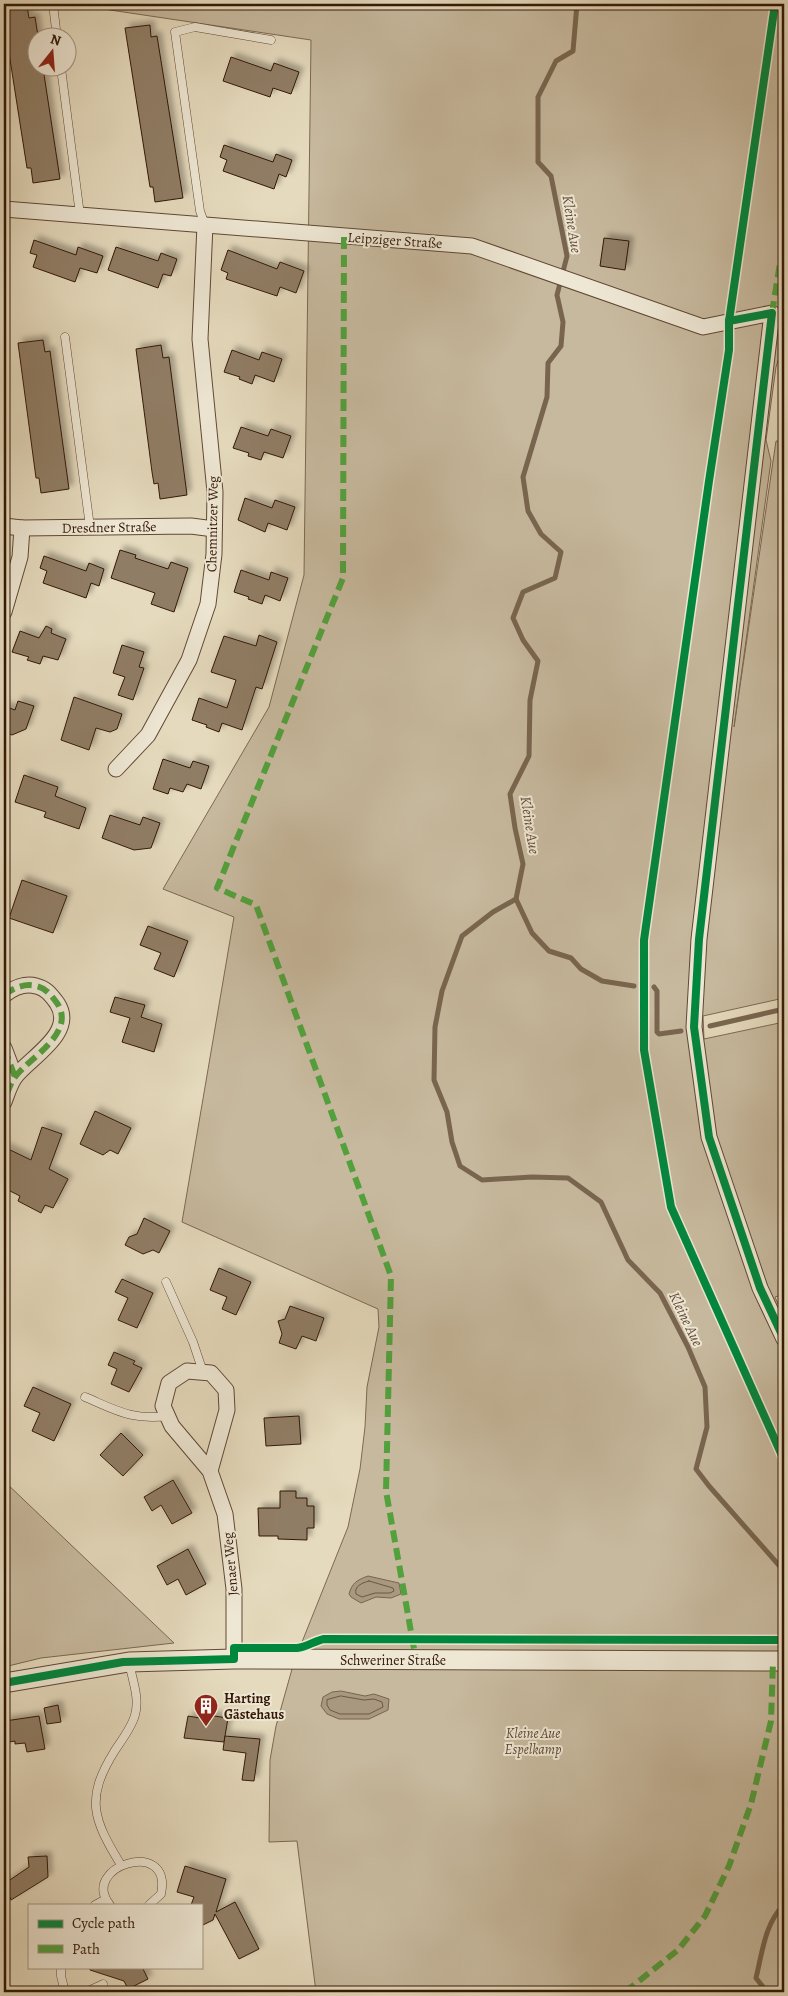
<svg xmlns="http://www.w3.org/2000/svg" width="788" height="1996" viewBox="0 0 788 1996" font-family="Alegreya,serif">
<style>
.green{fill:#c7b99e;stroke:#7d6852}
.water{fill:#a8987f;stroke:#79654f}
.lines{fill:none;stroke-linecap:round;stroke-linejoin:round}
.shore{stroke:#6e5842;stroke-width:1}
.stream{stroke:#79654f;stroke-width:5}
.building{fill:#907d65;stroke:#331806;filter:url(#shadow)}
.service-casing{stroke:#604834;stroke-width:9}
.minor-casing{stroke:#604834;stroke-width:17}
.tertiary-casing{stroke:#604834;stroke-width:21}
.service{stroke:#eee7d4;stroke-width:8}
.minor{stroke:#eee7d4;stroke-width:15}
.tertiary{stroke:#eee7d4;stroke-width:19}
.quiet{stroke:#52a13d;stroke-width:6;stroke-dasharray:12 6;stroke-linecap:butt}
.cycleway-casing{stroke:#eee7d4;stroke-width:11}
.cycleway{stroke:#00873e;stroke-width:8}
.labels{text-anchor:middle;stroke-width:4;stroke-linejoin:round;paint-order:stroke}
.street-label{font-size:14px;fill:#331806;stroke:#eee7d4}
.poi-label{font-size:14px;font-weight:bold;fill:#331806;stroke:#eee7d4;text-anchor:start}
.park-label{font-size:14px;font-style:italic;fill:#5f4834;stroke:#eee7d4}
.water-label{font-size:15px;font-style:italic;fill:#624b36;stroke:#eee7d4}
</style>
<defs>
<filter id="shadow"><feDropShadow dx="4.5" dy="-4.5" stdDeviation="2.5" flood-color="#0004"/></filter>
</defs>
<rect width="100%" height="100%" fill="#e5dabd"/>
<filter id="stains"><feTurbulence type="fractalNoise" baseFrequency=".004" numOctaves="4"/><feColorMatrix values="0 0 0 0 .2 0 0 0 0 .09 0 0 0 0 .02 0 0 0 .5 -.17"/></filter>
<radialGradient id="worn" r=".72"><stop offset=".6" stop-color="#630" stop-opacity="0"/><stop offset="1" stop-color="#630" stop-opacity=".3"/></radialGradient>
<g class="green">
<polygon points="70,4 784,4 784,341 776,367 766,440 771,461 734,727 776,441 784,442 784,998 703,1016 704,1039 784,1022 784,1294 775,1297 784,1317 784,1992 316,1992 297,1841 269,1842 270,1760 276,1726 294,1662 348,1527 360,1469 365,1427 367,1387 379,1327 378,1309 182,1222 234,917 163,889 269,707 304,575 311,40"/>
<polygon points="4,1481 174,1643 41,1658 4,1667"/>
</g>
<g class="water">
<path d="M 368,1576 L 399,1583 L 401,1594 L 391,1598 L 376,1597 L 361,1603 L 351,1597 L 349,1594 C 352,1583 357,1580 368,1576 Z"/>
<polygon points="341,1691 365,1696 374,1694 389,1699 388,1710 369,1719 339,1719 327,1714 321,1706 323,1697 332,1692"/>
</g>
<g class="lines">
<g class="shore">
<path d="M 369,1581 L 393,1588 L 394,1591 L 390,1593 L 375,1593 L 362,1597 L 356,1594 C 354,1586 362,1583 369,1581 Z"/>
<polygon points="341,1696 364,1700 374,1699 382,1702 383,1707 369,1714 340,1714 330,1710 327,1705 327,1700"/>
</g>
<g class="stream">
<polyline points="577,4 573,51 556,61 538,97 538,162 551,176 567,256 557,295 563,322 561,346 548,363 547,397 523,477 528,511 541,534 561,552 555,578 523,592 513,618 523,640 538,661 530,700 529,756 510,794 515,828 523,864 516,899 493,912 462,936 442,991 435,1027 434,1080 447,1112 452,1142 460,1166 482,1180 532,1177 568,1178 601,1202 628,1260 660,1293 688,1347 705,1387 707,1427 696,1469 709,1486 784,1571"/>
<polyline points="516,899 532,933 549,951 571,958 581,969 602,981 634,986"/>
<polyline points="654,987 657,991 657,1032 659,1034 681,1031"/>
<polyline points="710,1026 784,1009"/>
<path d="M 767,1992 L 756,1978 C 762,1954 765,1922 784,1905"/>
</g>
</g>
<g class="building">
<polygon points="27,6 29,18 35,17 38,36 38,68 43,68 60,179 33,183 31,168 27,168 4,21 4,9"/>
<polygon points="150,25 151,37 157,36 183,198 155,202 153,187 150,187 125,28"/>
<polygon points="231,57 271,71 274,63 299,72 291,94 273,88 270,97 223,81"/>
<polygon points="224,145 273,162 276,154 292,160 286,177 279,174 274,189 223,171 227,160 220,157"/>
<polygon points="604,238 629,241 625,270 600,266"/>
<polygon points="34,240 76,255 78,247 103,256 97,273 80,268 75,282 33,267 37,255 30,253"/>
<polygon points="116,247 158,261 161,253 177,259 171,276 163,274 158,288 108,270"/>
<polygon points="228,250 277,269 280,262 304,271 296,293 280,287 277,296 226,279 228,273 221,270"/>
<polygon points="43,340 45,352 50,351 69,489 41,493 39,478 36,478 18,343"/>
<polygon points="161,345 163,358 169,357 187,495 160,499 158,483 154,484 152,472 136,349"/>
<polygon points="232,350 259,360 262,352 282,359 274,382 255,375 252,384 239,379 240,377 224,372"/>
<polygon points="241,427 268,436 271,429 291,436 283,458 264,452 261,460 248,456 249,453 233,448"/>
<polygon points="245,498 272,508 275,500 295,507 287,530 268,523 265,532 238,520"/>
<polygon points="120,550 136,555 135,558 168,569 171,562 188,568 174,612 151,604 155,593 111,578"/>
<polygon points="44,556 86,571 89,563 104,569 99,586 91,583 86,598 43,583 47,571 40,568"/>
<polygon points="241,570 269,580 271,572 288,578 280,601 265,595 262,604 248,599 249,597 234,592"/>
<polygon points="46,626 52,629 51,633 66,639 58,660 43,656 40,664 27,660 29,657 12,652 20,631 39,638"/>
<polygon points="259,635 277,642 262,689 256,687 242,730 222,723 219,732 206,727 207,725 192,720 199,698 227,708 236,680 211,672 224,636 256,646"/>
<polygon points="122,645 144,652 139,667 144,668 133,700 118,695 125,677 113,673"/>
<polygon points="74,697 122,714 117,729 110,732 96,728 89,750 61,740"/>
<polygon points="18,701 34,706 26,729 12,735 4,732 4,706 15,710"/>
<polygon points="163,759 190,768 193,761 209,766 201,789 187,784 183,792 170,788 168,794 153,789"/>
<polygon points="24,775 58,787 55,796 86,808 79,829 44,817 46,812 15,802"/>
<polygon points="110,815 140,825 143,817 160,823 151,848 134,850 102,838"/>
<polygon points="22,880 67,896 53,933 9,918"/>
<polygon points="148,926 188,941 174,977 154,969 161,953 140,945"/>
<polygon points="115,997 145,1005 141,1017 162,1024 154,1052 122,1042 130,1018 110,1012"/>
<polygon points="95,1111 131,1128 118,1154 110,1150 103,1155 80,1144"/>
<polygon points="42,1127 62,1134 49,1169 68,1179 53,1208 45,1205 41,1213 18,1201 20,1196 4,1188 4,1147 31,1160"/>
<polygon points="144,1218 170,1231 159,1253 153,1250 143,1254 125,1245 129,1237 137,1234"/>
<polygon points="219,1268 251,1282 236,1315 222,1309 227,1297 210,1290"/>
<polygon points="122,1279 153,1293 137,1328 118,1320 128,1298 115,1292"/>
<polygon points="290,1306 324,1318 316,1341 302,1336 296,1349 279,1343 282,1334 278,1321 285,1319"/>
<polygon points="114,1352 135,1361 133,1364 142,1368 129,1392 111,1384 117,1369 108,1365"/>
<polygon points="33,1387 71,1404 54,1441 32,1431 40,1413 24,1406"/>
<polygon points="299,1416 301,1444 266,1446 264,1418"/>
<polygon points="121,1433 143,1455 123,1476 100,1455"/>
<polygon points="173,1480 192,1513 172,1524 161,1505 152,1511 144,1497"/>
<polygon points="280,1491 296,1491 296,1498 307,1498 307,1506 314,1506 314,1528 307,1528 307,1540 278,1539 278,1536 259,1536 258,1508 280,1508"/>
<polygon points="188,1549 206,1584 186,1595 178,1579 167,1585 157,1566"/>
<polygon points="58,1705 61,1722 47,1724 44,1708"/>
<polygon points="207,1715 228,1718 224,1742 184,1738 188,1716 206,1719"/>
<polygon points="39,1716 45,1749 27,1752 25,1743 15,1744 15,1741 4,1743 4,1729 6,1728 5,1721"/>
<polygon points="225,1736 260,1739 254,1781 242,1780 246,1753 223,1750"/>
<polygon points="47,1856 48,1877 11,1900 10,1897 4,1901 4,1884 29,1867 28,1857"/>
<polygon points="185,1866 226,1879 216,1912 235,1902 259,1949 239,1959 215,1914 213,1920 201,1926 201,1905 191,1905 194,1897 177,1892"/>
<polygon points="90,1967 142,1967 148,1979 128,1989 124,1981 90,1970"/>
</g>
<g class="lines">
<defs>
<g id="service">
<polyline points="53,4 57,38"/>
<polyline points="61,68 80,215"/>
<polyline points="205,225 200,211 175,32 195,27 271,40"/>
<polyline points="65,337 90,527"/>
<polyline points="166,1282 193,1342 203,1372"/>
<path d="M 85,1397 C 118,1411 131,1420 168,1416"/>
<path d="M 121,1865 C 93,1819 85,1799 114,1752 C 121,1741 132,1727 135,1715 C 140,1698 132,1679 129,1662"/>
<polyline points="95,1905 106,1899"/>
<path d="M 110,1905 C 78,1867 173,1836 161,1894 L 149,1905"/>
<polyline points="61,1967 61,1976 65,1992"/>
<polyline points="86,1992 103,1984"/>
</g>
<g id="minor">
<polyline points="4,209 472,246 703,327 772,313 699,939 694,1027 709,1137 760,1288 784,1339"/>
<polyline points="4,526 22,528 191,526 214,529"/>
<polyline points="4,612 20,557 22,528"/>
<polyline points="116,769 148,735 189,660 208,604 214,554 215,492 200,339 205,225"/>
<path d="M 4,995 C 13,988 25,983 36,986 C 46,988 51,995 57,1003 C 77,1033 29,1058 15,1077 C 10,1084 7,1094 4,1102"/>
<polyline points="4,1048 15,1077"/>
<polyline points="210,1471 172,1426 163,1406 169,1383 187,1371 211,1373 226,1390 227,1410 210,1471 225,1514 234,1589 234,1659"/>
</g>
<polyline id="tertiary" points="4,1683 129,1662 234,1659 784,1661"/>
</defs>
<use href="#service" class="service-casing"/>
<use href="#minor" class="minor-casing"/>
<use href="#tertiary" class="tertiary-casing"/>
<use href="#service" class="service"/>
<use href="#minor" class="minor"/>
<use href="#tertiary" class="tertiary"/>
<g class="quiet">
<polyline points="344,237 343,578 217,888 256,905 391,1276 386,1491 416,1660"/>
<polyline points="772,313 784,238"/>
<path d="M 4,995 C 13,988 25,983 36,986 C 46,988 51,995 57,1003 C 77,1033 29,1058 15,1077 C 10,1084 7,1094 4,1102"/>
<polyline points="4,1048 15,1077"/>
<polyline points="625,1992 678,1950 705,1916 729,1866 751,1804 771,1721 773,1661"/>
</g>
<defs>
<g id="cycleway">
<polyline points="775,4 729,321 729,350 709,481 644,940 644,1050 671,1207 784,1460"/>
<polyline points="729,321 772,313 699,939 694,1027 709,1137 760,1288 784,1339"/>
<path d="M 4,1683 L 123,1662 L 234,1659 L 234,1648 L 297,1648 C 307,1647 314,1641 324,1639 L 784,1640"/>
</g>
</defs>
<use href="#cycleway" class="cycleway-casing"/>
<use href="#cycleway" class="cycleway"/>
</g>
<defs>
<symbol id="building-pin" viewBox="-11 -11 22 30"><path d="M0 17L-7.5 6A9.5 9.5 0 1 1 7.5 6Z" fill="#8f2418" stroke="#eee7d4"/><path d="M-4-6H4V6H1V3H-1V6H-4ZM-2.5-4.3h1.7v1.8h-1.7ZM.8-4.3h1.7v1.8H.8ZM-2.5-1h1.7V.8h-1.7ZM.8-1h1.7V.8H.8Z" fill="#fff"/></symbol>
</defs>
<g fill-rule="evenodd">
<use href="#building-pin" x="192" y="1692" width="28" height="38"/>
</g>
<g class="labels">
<g class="street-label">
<text transform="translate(395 240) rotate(4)" y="5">Leipziger Straße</text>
<text transform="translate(212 524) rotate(-89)" y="5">Chemnitzer Weg</text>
<text transform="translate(109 527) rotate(-1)" y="5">Dresdner Straße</text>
<text transform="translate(230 1564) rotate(-95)" y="5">Jenaer Weg</text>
<text x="393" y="1665">Schweriner Straße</text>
</g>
<g class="poi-label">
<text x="224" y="1703">Harting<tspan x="224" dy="16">Gästehaus</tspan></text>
</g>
<g class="park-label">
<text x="533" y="1738">Kleine Aue<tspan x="533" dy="16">Espelkamp</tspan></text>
</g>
<g class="water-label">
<text transform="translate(572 224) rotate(81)" y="5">Kleine Aue</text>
<text transform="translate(530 825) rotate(81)" y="5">Kleine Aue</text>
<text transform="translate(686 1319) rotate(64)" y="5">Kleine Aue</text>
</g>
</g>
<rect width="788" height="1996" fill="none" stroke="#e5dabd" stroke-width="20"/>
<rect x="5" y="5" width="778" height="1986" fill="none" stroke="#331806" stroke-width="2.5"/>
<rect x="10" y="10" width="768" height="1976" fill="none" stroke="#331806"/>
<rect x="28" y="1904" width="175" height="65" fill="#eee7d4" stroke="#a39482"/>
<rect x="38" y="1920" width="25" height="8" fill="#00873e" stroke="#a39482"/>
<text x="72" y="1928" font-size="15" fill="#331806">Cycle path</text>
<rect x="38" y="1945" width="25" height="8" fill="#52a13d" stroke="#a39482"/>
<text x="72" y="1954" font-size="15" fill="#331806">Path</text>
<g transform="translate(52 52) rotate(17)"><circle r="24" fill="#eee7d4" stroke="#a39482"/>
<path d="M0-4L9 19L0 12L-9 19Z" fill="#8f2418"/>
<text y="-8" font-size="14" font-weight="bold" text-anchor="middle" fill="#331806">N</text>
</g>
<rect width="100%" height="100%" filter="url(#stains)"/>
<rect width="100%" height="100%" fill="url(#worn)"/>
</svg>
